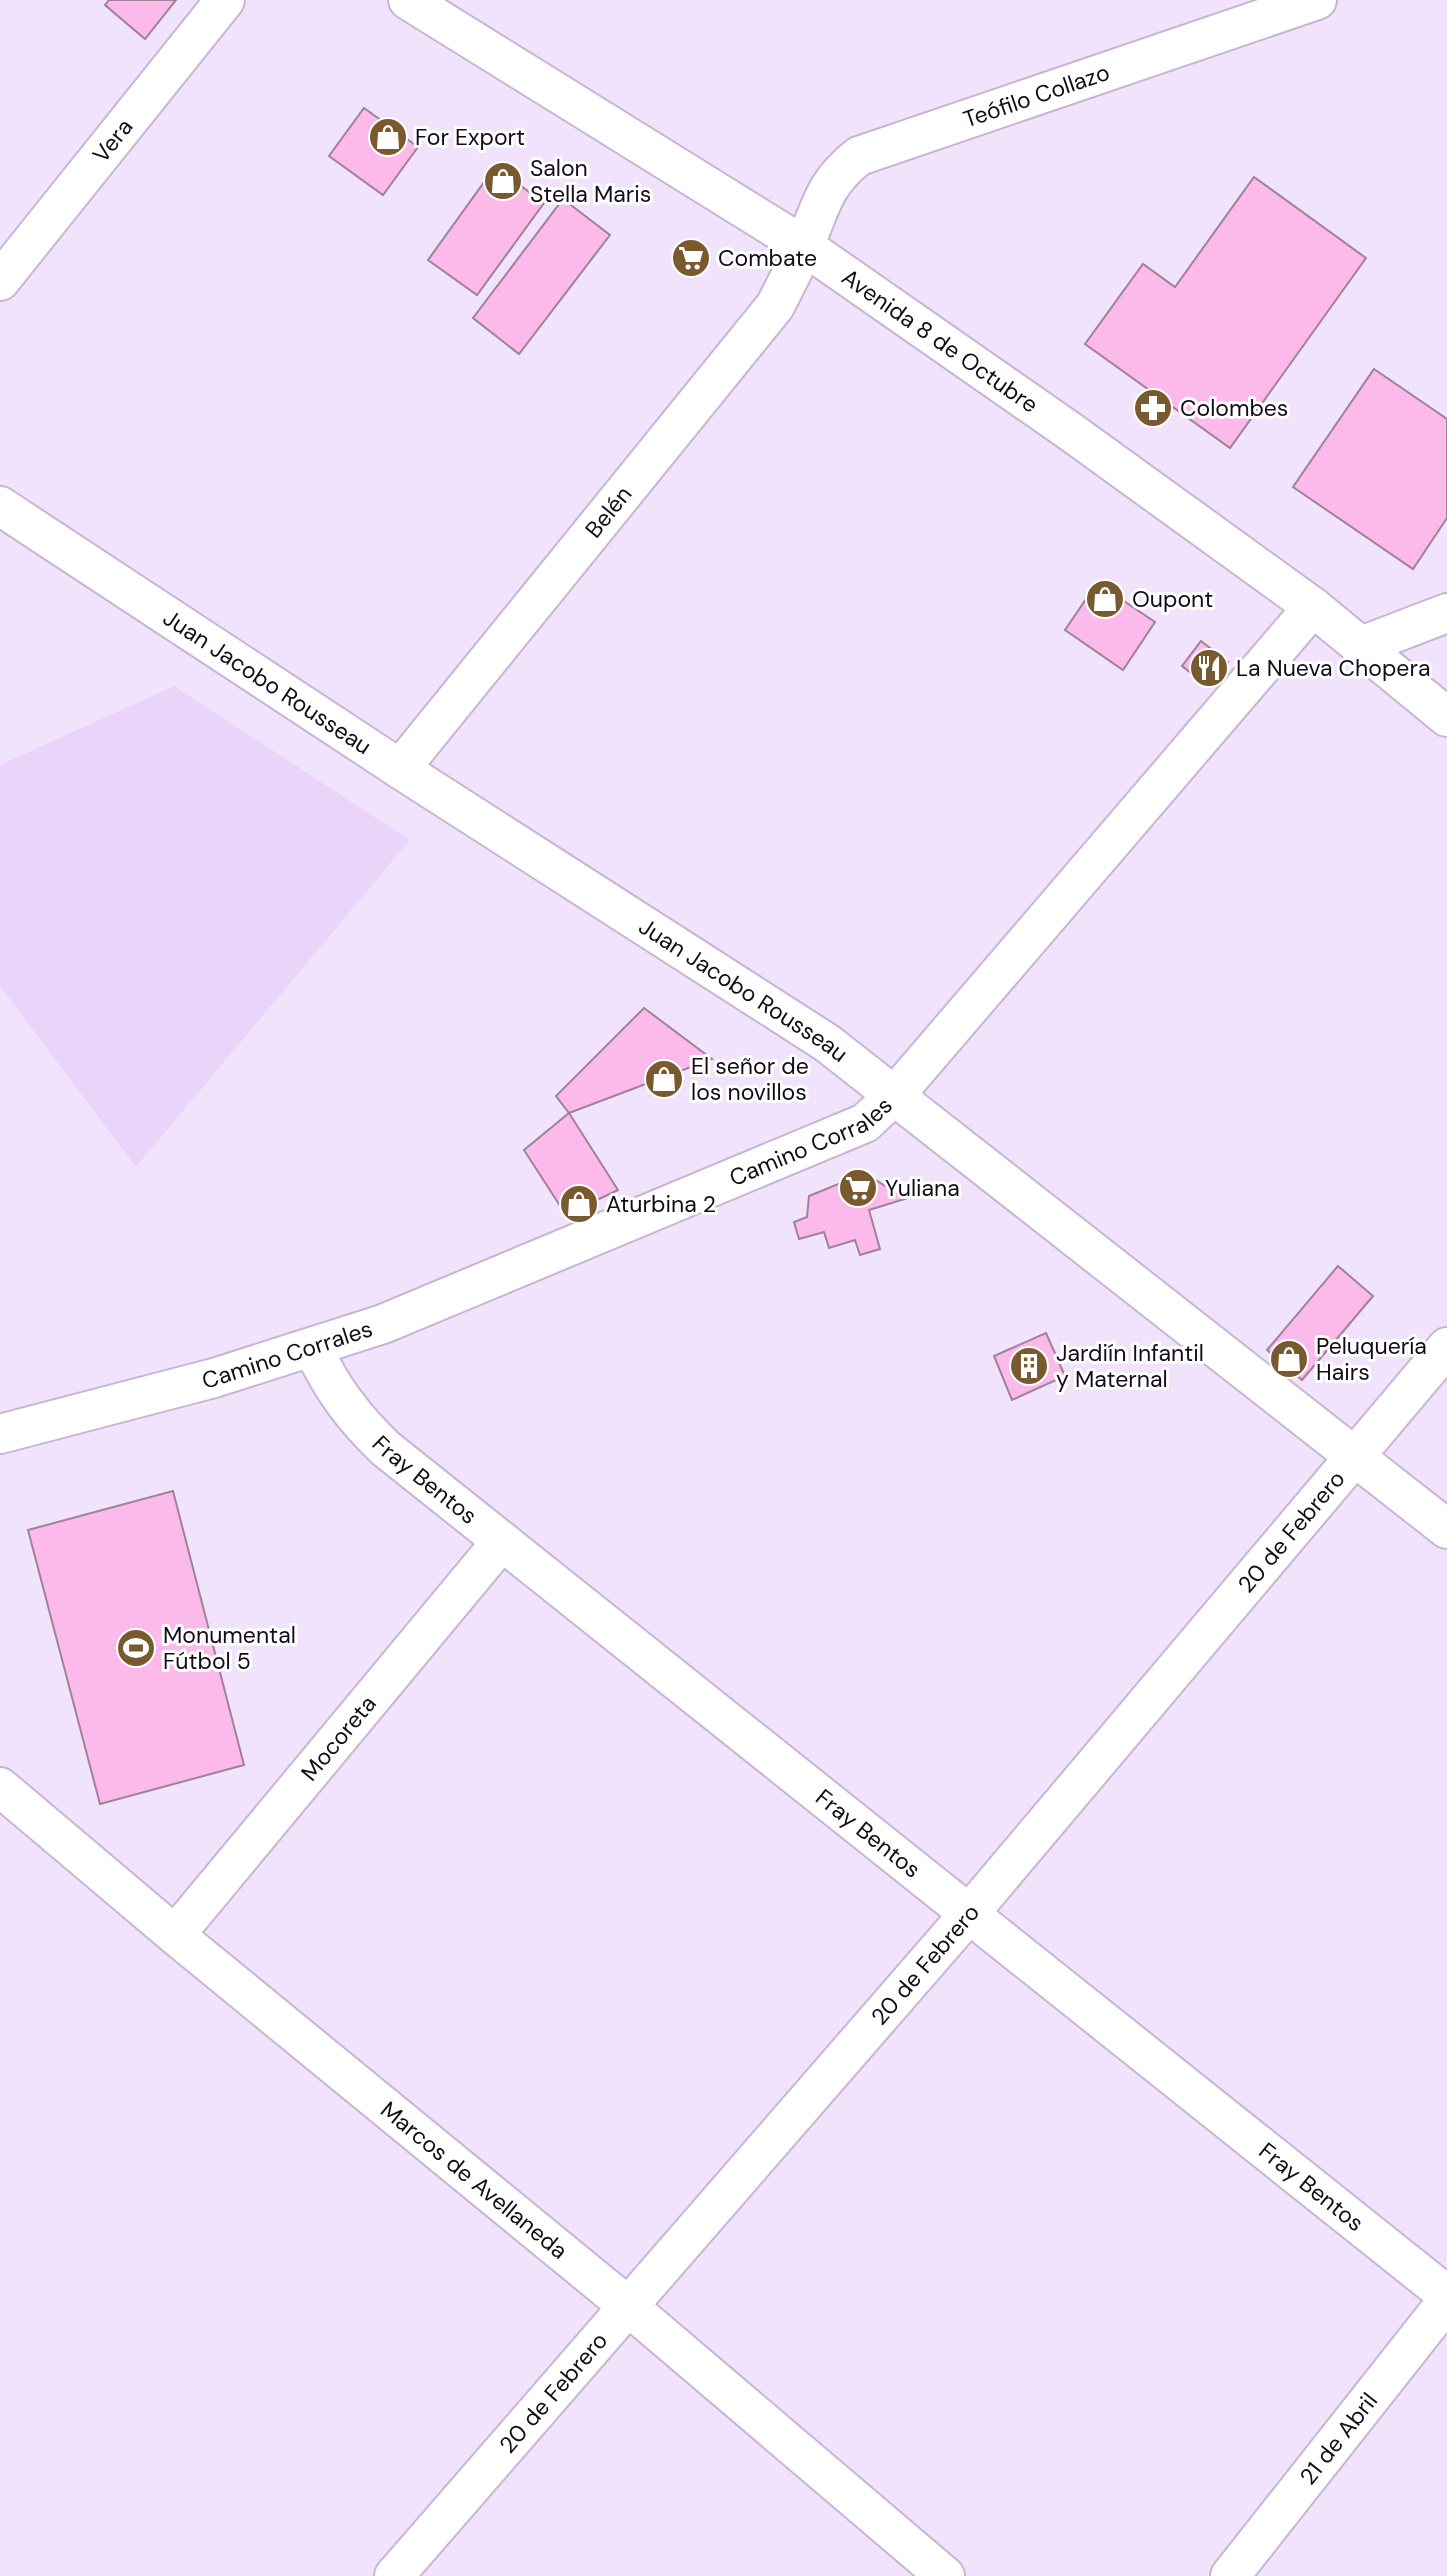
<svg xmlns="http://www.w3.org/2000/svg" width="1447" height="2576" viewBox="0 0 1447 2576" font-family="'DM Sans',sans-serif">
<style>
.built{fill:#ebd4f9}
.building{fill:#fcbaea;stroke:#9f8297;stroke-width:2}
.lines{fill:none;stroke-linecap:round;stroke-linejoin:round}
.minor-casing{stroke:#c7b5d3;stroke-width:42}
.major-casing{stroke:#c7b5d3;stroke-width:42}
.minor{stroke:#fff;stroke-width:38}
.major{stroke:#fff;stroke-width:38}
.labels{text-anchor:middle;stroke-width:6;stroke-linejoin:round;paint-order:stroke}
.street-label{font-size:23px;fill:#130c16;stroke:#fff}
.poi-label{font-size:23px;fill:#130c16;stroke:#fff;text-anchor:start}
</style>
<rect width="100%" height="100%" fill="#f2e3fc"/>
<polygon class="built" points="174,686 410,840 136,1167 0,986 0,765"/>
<g class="building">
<polygon points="109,0 176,0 145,39 105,5"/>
<polygon points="364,108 418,147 383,195 329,156"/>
<polygon points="495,167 544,203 477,295 428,260"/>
<polygon points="1254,177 1366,258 1230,448 1085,344 1143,264 1175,287"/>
<polygon points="563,199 610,235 519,354 473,318"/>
<polygon points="1374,369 1447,419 1447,518 1413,569 1293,487"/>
<polygon points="1097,583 1155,622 1123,670 1065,630"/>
<polygon points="1201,641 1228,662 1209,687 1182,666"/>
<polygon points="644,1008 712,1059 569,1113 556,1096"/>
<polygon points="569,1113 618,1190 566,1215 524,1150"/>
<polygon points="865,1173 905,1199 869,1210 880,1249 860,1255 855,1240 829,1248 824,1232 799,1239 794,1222 807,1217 809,1196"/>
<polygon points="1338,1266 1373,1296 1302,1380 1267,1350"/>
<polygon points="1046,1333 1065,1376 1012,1400 994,1356"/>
<polygon points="173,1491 244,1765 100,1804 28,1530"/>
</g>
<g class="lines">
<defs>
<g id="minor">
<path id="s1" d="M 0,281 L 225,0"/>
<path id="s2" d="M 0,506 L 400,769 L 827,1043 L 1447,1529"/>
<polyline points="1361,646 1447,613"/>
<path id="s3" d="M 400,769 L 775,306 C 785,287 795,267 804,247 C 821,207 823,184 859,156 L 1317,0"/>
<path id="s4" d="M 313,1348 C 331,1388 354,1418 385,1448 L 1447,2295"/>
<path id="s5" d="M 0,1434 L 214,1378 L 383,1324 L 865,1123 L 895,1095 L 1313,607"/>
<path id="s6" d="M 0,1787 L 175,1935 L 629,2307 L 945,2576"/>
<path id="s7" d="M 175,1935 L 502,1541"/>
<path id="s8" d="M 394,2576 L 968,1915 L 1447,1347"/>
<path id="s9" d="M 1230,2576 L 1447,2301"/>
</g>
<g id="major">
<path id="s10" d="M 408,0 L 804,246 L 1071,432 L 1313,607 L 1447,717"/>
</g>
</defs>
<use href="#minor" class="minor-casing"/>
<use href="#major" class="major-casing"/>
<use href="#minor" class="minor"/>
<use href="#major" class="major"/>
</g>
<defs>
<symbol id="shop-disc" viewBox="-11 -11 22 22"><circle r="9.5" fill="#795a2f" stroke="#fff"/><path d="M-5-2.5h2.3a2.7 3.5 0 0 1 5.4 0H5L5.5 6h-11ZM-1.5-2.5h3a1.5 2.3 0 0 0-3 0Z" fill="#fff"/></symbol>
<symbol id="supermarket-disc" viewBox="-11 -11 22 22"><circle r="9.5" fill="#795a2f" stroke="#fff"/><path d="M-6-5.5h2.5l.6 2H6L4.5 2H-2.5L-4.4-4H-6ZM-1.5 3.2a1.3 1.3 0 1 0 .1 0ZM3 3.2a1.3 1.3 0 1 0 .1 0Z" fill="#fff"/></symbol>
<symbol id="pharmacy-disc" viewBox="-11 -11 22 22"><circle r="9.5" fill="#795a2f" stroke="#fff"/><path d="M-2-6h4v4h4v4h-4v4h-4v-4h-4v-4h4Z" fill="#fff"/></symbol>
<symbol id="restaurant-disc" viewBox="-11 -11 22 22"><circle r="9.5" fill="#795a2f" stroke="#fff"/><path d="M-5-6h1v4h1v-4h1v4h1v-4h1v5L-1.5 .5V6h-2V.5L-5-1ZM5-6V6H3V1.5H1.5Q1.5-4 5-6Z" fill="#fff"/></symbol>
<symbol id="building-disc" viewBox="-11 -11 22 22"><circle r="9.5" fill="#795a2f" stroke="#fff"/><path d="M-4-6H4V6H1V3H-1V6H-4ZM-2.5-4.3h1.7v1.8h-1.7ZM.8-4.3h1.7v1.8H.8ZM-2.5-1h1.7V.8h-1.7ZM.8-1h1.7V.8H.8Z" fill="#fff"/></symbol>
<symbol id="stadium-disc" viewBox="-11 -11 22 22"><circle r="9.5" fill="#795a2f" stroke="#fff"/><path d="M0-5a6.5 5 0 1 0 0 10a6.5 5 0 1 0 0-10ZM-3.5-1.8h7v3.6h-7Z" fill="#fff"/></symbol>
</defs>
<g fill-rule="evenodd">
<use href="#shop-disc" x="366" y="115" width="44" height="44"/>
<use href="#shop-disc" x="481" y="159" width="44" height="44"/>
<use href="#supermarket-disc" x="669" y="236" width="44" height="44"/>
<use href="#pharmacy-disc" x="1131" y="386" width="44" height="44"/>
<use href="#shop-disc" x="1083" y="577" width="44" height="44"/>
<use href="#restaurant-disc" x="1187" y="646" width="44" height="44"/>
<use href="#shop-disc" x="642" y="1057" width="44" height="44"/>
<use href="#supermarket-disc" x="836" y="1166" width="44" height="44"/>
<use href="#shop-disc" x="557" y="1182" width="44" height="44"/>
<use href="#shop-disc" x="1267" y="1337" width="44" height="44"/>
<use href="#building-disc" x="1007" y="1344" width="44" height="44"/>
<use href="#stadium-disc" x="114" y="1626" width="44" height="44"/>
</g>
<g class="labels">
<g class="street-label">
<text dy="8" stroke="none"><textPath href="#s3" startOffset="957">Teófilo Collazo</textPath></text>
<text dy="8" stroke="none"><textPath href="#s1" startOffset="180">Vera</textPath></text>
<text dy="8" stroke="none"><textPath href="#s10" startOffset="632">Avenida 8 de Octubre</textPath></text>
<text dy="8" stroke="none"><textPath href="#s3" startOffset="331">Belén</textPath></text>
<text dy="8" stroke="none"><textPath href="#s2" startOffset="320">Juan Jacobo Rousseau</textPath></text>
<text dy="8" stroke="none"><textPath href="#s2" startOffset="887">Juan Jacobo Rousseau</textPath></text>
<text dy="8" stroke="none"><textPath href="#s5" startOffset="864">Camino Corrales</textPath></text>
<text dy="8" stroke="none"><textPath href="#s5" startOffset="298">Camino Corrales</textPath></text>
<text dy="8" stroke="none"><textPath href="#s4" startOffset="175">Fray Bentos</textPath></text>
<text dy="8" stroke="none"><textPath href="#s8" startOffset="1377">20 de Febrero</textPath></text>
<text dy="8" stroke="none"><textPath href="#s7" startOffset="256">Mocoreta</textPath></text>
<text dy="8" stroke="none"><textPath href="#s4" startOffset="742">Fray Bentos</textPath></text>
<text dy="8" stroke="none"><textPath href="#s8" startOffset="810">20 de Febrero</textPath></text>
<text dy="8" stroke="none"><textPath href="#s6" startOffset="616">Marcos de Avellaneda</textPath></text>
<text dy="8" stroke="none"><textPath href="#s4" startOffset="1309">Fray Bentos</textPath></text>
<text dy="8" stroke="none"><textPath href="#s8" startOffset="243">20 de Febrero</textPath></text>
<text dy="8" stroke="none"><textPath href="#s9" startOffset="175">21 de Abril</textPath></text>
</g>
<g class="poi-label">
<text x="415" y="145">For Export</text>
<text x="530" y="176">Salon<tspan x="530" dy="26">Stella Maris</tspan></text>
<text x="718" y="266">Combate</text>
<text x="1180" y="416">Colombes</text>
<text x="1132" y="607">Oupont</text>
<text x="1236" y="676">La Nueva Chopera</text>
<text x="691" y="1074">El señor de<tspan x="691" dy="26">los novillos</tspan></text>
<text x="885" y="1196">Yuliana</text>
<text x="606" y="1212">Aturbina 2</text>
<text x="1316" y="1354">Peluquería<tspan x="1316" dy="26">Hairs</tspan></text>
<text x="1056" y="1361">Jardiín Infantil<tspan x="1056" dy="26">y Maternal</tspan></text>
<text x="163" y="1643">Monumental<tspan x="163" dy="26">Fútbol 5</tspan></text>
</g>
</g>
</svg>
